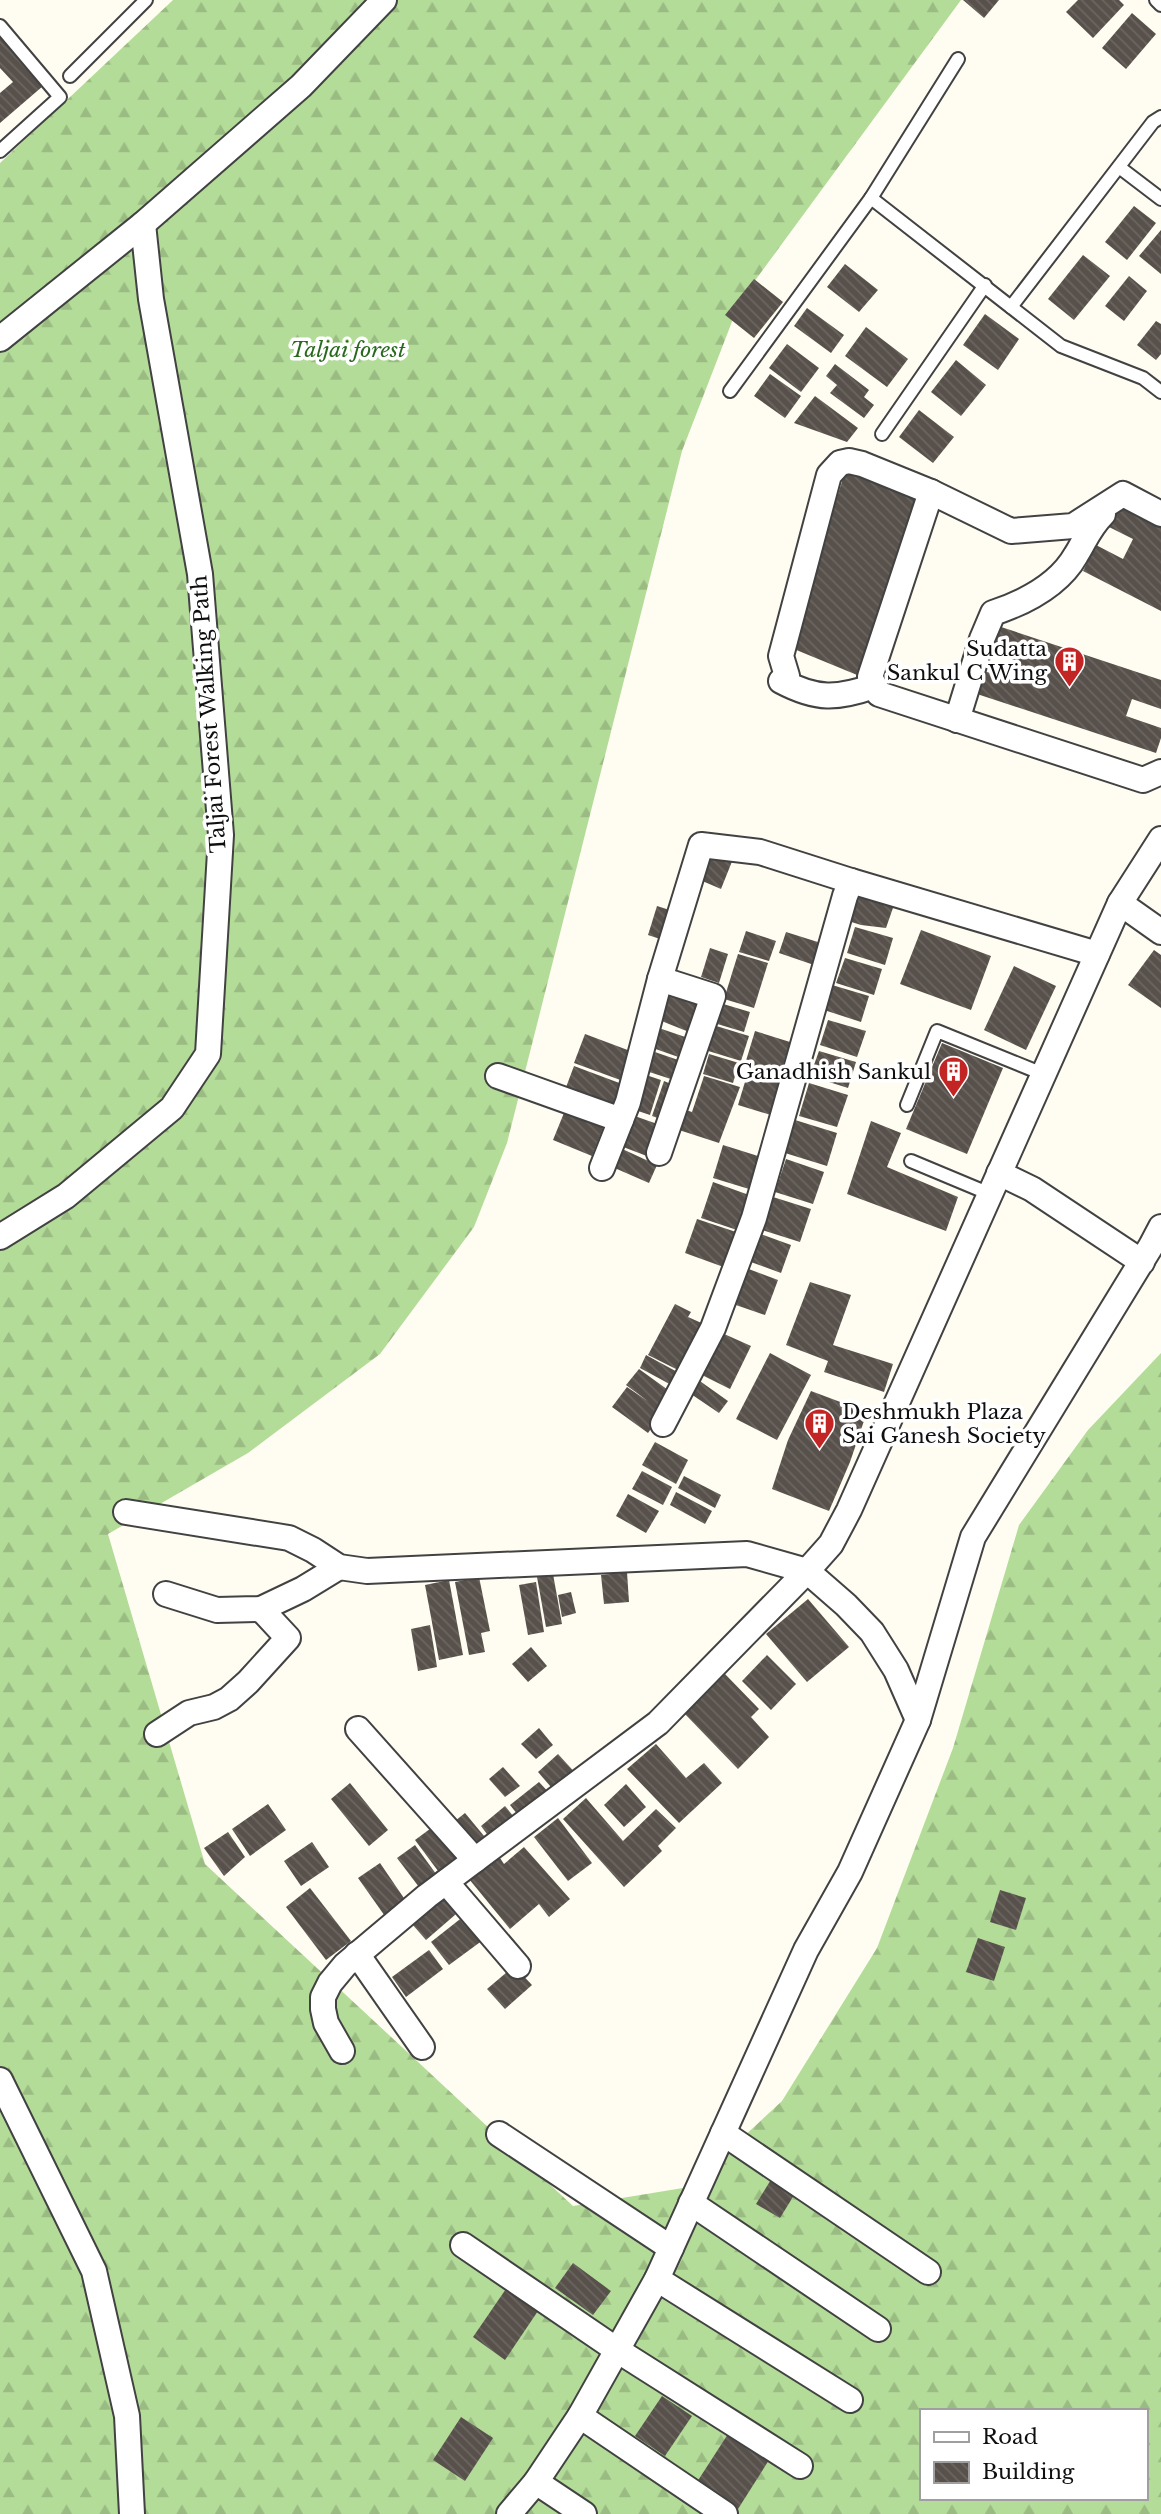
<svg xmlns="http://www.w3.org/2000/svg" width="1161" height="2514" viewBox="0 0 1161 2514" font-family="'Libre Baskerville',serif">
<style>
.forest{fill:url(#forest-firs);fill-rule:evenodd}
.building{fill:url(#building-back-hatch)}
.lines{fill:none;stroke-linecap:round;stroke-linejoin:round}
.lane-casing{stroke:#424242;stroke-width:16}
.street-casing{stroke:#424242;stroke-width:28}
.lane{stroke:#fff;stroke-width:12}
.street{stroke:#fff;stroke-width:24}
.labels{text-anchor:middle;stroke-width:7;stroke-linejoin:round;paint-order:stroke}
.park-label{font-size:21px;font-style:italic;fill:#29691e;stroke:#fff}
.poi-label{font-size:21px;fill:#0f0f0f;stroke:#fff;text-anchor:end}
.street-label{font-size:21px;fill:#0f0f0f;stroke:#fff}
</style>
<defs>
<pattern id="forest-firs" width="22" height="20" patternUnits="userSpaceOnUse" patternTransform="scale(1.75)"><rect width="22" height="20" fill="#b4dc99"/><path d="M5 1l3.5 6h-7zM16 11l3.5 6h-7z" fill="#9abc83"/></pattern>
<pattern id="building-back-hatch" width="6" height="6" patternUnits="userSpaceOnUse" patternTransform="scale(1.75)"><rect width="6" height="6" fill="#58514b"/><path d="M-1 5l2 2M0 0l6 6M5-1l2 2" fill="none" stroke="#6b6561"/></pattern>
</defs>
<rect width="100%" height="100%" fill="#fffdf2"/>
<path class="forest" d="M 173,0 L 961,0 L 740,301 L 682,451 L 507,1143 L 474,1227 L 380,1354 L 248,1453 L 108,1534 L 205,1864 L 573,2206 L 689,2187 L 782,2101 L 877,1948 L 953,1748 L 1019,1525 L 1088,1430 L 1161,1353 L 1161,2514 L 0,2514 L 0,163 ZM 921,2411 L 1145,2411 L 1145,2498 L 921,2498 Z"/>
<g class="building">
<polygon points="963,0 999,0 984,18"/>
<polygon points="1078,0 1119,0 1124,5 1093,38 1066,12"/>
<polygon points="1132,13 1156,34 1126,69 1102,48"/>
<polygon points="0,37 43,86 0,123 0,93 13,82 0,68"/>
<polygon points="1134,206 1156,223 1127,260 1105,242"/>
<polygon points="1161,230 1161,274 1139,256"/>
<polygon points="1083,255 1110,276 1074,320 1048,299"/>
<polygon points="845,264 878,290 859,312 827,287"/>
<polygon points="1129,276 1147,291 1124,321 1105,306"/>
<polygon points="754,279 783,302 754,338 725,315"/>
<polygon points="807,308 844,335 831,353 794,326"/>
<polygon points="985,314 1019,339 998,370 963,345"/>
<polygon points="1156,321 1161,324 1161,354 1156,360 1137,345"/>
<polygon points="866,327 908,359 887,387 845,356"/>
<polygon points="787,344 819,368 801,392 769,368"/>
<polygon points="956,360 986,385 961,416 931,392"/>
<polygon points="835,364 869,390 864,397 874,405 864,418 830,393 837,385 826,376"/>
<polygon points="770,374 801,396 785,418 754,396"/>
<polygon points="815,396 858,428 847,442 794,423"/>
<polygon points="919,410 954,437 933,463 899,437"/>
<polygon points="847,466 923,495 862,677 789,647"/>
<polygon points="1118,505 1161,528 1161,611 1083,571 1096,545 1123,559 1133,539 1107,526"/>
<polygon points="995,625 1161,680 1161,709 1132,699 1126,716 1161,728 1161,738 1156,753 977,694 984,671 1015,681 1021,662 986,651"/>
<polygon points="712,850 733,859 721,889 700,880"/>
<polygon points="854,893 894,905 886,928 861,925 845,920"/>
<polygon points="657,906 679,913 669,942 648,935"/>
<polygon points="855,927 893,938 885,965 847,953"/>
<polygon points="921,930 991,956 971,1010 900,984"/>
<polygon points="746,931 776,941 769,961 739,952"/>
<polygon points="786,932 821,943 814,965 779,953"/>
<polygon points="710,948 728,954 719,983 701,977"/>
<polygon points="1154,950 1161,955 1161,1008 1128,985"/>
<polygon points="738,954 768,963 754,1008 724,999"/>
<polygon points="845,958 882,969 874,995 836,983"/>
<polygon points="1014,966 1056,986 1026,1050 984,1030"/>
<polygon points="832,985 869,996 861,1022 824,1010"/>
<polygon points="665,989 700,1002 689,1032 654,1018"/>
<polygon points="720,1003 750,1012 744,1032 714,1023"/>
<polygon points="828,1020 866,1031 857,1057 820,1045"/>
<polygon points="713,1025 749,1036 741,1061 705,1050"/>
<polygon points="653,1026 694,1040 687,1060 647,1046"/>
<polygon points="755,1031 790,1042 780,1075 745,1064"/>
<polygon points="585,1034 633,1052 623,1081 574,1063"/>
<polygon points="942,1043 1003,1068 967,1154 906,1129"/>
<polygon points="646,1049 687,1063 680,1082 640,1069"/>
<polygon points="819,1051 856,1062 848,1088 810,1076"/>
<polygon points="709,1054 739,1063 733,1083 703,1074"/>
<polygon points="574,1066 630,1087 620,1111 565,1090"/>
<polygon points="748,1072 784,1083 774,1116 738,1105"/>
<polygon points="643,1074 661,1080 650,1115 632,1109"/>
<polygon points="704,1076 740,1087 719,1143 679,1130 686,1110 692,1112"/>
<polygon points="664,1081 678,1087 666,1121 652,1116"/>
<polygon points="809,1083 848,1095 837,1127 799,1116"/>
<polygon points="568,1103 607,1118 592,1156 553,1140"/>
<polygon points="629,1114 663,1126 652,1158 618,1145"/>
<polygon points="795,1120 837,1133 827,1166 785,1153"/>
<polygon points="871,1121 901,1133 887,1167 958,1197 946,1231 847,1194"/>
<polygon points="723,1145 758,1156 749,1189 713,1178"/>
<polygon points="618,1147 657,1165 649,1183 610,1166"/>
<polygon points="786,1159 824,1172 813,1204 775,1192"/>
<polygon points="713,1182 749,1195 737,1230 701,1218"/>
<polygon points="773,1197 811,1209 800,1242 762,1230"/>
<polygon points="697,1219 742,1234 729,1269 685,1253"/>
<polygon points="758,1233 791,1245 781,1273 748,1261"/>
<polygon points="746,1268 778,1280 765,1315 733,1304"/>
<polygon points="810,1282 851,1295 833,1345 893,1364 884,1392 824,1372 828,1361 786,1345"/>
<polygon points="675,1304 691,1312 688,1317 706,1325 682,1372 648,1355"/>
<polygon points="722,1333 751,1346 730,1389 700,1374"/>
<polygon points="770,1353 811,1375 777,1440 736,1419"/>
<polygon points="646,1355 681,1374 675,1387 640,1368"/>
<polygon points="639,1369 675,1395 648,1433 612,1407 627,1387 649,1402 626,1385"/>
<polygon points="697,1379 728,1401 719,1413 688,1392"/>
<polygon points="811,1391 867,1412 850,1462 829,1511 772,1489 788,1440"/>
<polygon points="655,1442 688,1460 676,1484 642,1465"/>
<polygon points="642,1471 672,1487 663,1505 632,1489"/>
<polygon points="684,1476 721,1495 715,1508 678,1488"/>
<polygon points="676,1492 712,1511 705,1524 670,1505"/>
<polygon points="628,1494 659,1511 646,1533 616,1516"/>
<polygon points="627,1572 629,1602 604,1604 601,1575"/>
<polygon points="553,1574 562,1624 546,1627 537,1577"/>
<polygon points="479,1577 490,1631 481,1633 485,1652 469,1655 455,1582"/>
<polygon points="449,1580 463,1655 439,1660 425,1585"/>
<polygon points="536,1582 544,1632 528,1635 519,1585"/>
<polygon points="571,1592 576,1613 562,1617 558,1595"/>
<polygon points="808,1599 849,1647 807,1682 766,1634"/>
<polygon points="430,1625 437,1667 418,1671 411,1629"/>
<polygon points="531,1647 547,1666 528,1682 512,1664"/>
<polygon points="767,1655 796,1684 771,1710 742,1681"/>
<polygon points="725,1674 759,1709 751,1717 769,1737 738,1769 684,1713"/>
<polygon points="539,1728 553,1745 536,1759 521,1744"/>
<polygon points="656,1744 686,1778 704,1763 722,1783 679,1823 627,1769"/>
<polygon points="558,1754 579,1777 557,1794 538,1772"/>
<polygon points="503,1767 520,1786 505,1797 489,1779"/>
<polygon points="539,1782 553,1797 522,1820 510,1805"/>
<polygon points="350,1783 388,1830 369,1846 331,1799"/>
<polygon points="626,1784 646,1807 624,1827 604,1805"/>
<polygon points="586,1798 623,1841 656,1809 676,1828 658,1846 662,1851 624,1887 563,1819"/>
<polygon points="268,1804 286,1830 250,1856 232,1829"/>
<polygon points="505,1806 519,1823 493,1842 481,1826"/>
<polygon points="465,1813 489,1842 475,1854 450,1825"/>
<polygon points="558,1818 592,1863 568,1881 534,1837"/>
<polygon points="434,1826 460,1861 441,1875 415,1840"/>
<polygon points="228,1832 245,1857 224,1876 204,1848"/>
<polygon points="312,1842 329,1867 301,1886 284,1861"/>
<polygon points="415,1845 439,1878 422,1891 397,1858"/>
<polygon points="524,1847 570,1899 549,1917 539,1904 510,1929 469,1879 498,1855 504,1864"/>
<polygon points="380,1863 408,1904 387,1919 358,1878"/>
<polygon points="310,1888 351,1941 326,1960 286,1907"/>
<polygon points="1000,1890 1026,1898 1016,1930 990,1922"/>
<polygon points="449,1892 463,1908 426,1940 412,1924"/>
<polygon points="464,1916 483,1940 449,1965 431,1942"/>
<polygon points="978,1938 1005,1947 994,1981 966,1972"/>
<polygon points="429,1950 443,1969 406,1997 392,1977"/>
<polygon points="514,1966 532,1985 505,2009 487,1989"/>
<polygon points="772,2178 796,2192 780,2218 756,2204"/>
<polygon points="573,2263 611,2291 593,2315 555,2288"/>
<polygon points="508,2286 540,2308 505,2360 473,2337"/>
<polygon points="662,2396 692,2416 665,2456 635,2436"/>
<polygon points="461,2417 493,2438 465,2481 433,2460"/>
<polygon points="728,2434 769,2460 738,2509 697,2482"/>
</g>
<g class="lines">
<defs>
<g id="lane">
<polyline points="1156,0 1161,5"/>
<polyline points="0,26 60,97 0,151"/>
<polyline points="958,59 871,198 1061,346 1143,378 1161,392"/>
<polyline points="70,76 146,0"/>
<polyline points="1119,167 1161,199"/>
<polyline points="1011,307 1153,122 1161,117"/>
<polyline points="730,391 871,198"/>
<polyline points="882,434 985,285"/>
<polyline points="907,1105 937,1031 1043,1074"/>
<polyline points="911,1161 990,1194"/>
</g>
<g id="street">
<polyline points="143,224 301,86 384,0"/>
<polyline points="0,339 143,224 151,299 200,574 221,835 208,1054 172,1108 66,1196 0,1237"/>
<polyline points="931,492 870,677 879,694 1143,780 1161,772"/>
<path d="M 874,686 C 837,699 817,700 781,681 L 787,676 L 781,656 L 829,475 L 840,463 L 849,461 L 862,464 L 931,492 L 1011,531 L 1073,526 L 1123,494 L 1161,514"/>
<path d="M 957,720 L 982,639 L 993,613 C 1026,602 1059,585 1076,555 C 1086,539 1089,528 1103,514"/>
<polyline points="1120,903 1161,932"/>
<polyline points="498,1076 621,1120"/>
<polyline points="659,1153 713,996 660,979"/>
<polyline points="602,1168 628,1102 660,979 701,845 760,852 851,881"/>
<polyline points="999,1173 1032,1189 1142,1262"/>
<polyline points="663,1424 713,1328 754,1218 845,896 851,881 1097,954"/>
<polyline points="126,1512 289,1538 313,1550 339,1567 367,1571 747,1554 807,1571 846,1605 872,1632 896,1670 918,1720"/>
<polyline points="166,1594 217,1610 261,1609 303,1589 339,1567"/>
<polyline points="358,1729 475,1860"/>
<polyline points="157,1734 189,1713 214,1707 229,1699 248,1682 288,1638 261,1609"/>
<polyline points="446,1882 518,1966"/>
<polyline points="357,1954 422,2047"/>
<polyline points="342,2051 326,2023 323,2009 323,1997 330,1983 345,1965 427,1896 658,1723 807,1571 831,1544 849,1510 1120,903 1161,839"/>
<polyline points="0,2080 94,2271 127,2416 132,2514"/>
<polyline points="723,2133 928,2272"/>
<polyline points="499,2134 671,2248"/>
<polyline points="691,2203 878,2329"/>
<polyline points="463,2245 617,2350 800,2466"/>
<polyline points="657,2279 850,2400"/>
<polyline points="580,2416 725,2514"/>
<polyline points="536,2482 584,2514"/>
<polyline points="509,2514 536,2482 580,2416 657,2279 806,1950 850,1872 918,1720 973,1537 1151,1246 1161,1227"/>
</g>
</defs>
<use href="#lane" class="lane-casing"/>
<use href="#street" class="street-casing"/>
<use href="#lane" class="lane"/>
<use href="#street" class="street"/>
</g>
<defs>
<symbol id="building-pin" viewBox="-11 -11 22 30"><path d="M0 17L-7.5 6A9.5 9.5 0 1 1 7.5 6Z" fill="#c32524" stroke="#fff"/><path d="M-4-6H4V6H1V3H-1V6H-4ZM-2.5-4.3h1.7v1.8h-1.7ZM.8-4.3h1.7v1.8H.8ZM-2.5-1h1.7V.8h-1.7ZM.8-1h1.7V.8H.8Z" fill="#fff"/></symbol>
</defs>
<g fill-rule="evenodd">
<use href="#building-pin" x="1052" y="644" width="35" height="47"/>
<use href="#building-pin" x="936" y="1054" width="35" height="47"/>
<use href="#building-pin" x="802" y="1406" width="35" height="47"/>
</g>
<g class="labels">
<g class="park-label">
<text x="348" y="357">Taljai forest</text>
</g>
<g class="poi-label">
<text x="1047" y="656">Sudatta<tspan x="1047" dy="24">Sankul C Wing</tspan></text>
<text x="931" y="1079">Ganadhish Sankul</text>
<text x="842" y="1419" text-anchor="start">Deshmukh Plaza<tspan x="842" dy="24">Sai Ganesh Society</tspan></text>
</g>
<g class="street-label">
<text transform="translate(209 714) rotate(-94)" y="7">Taljai Forest Walking Path</text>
</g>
</g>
<rect x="920" y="2409" width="228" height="91" fill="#ffffff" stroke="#9f9f9f" stroke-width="2"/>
<rect x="934" y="2432" width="35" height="10" fill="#ffffff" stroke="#9f9f9f" stroke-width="2"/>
<text x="982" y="2444" font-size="21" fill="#0f0f0f">Road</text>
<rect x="934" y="2462" width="35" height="21" fill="url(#building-back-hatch)" stroke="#9f9f9f" stroke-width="2"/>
<text x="982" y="2479" font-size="21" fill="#0f0f0f">Building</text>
</svg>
